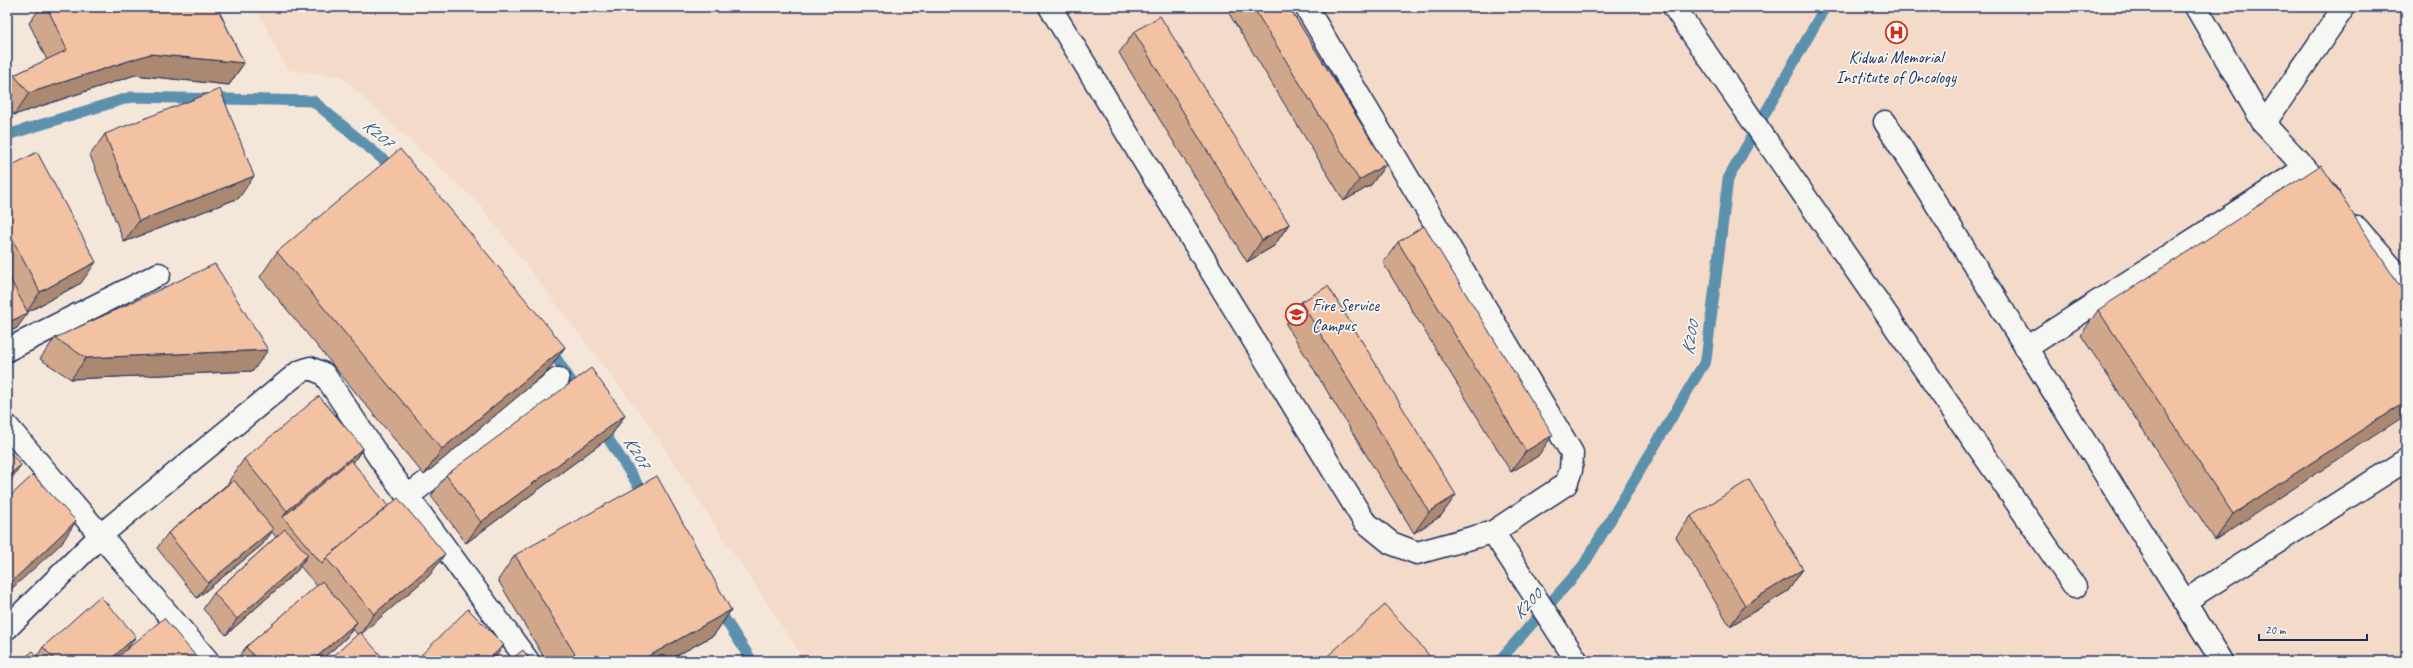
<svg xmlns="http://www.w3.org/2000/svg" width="2413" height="668" viewBox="0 0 2413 668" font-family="Caveat,sans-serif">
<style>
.built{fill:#f4dbc9}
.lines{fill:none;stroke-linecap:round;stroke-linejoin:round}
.stream{stroke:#5b91ae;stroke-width:11}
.minor-casing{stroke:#1b2f5e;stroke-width:25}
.minor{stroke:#f6f6f2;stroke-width:22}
.wall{fill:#d1a78b;stroke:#1b2f5e}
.shaded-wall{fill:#aa8871;stroke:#1b2f5e}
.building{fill:#f3c2a2;stroke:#1b2f5e}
.labels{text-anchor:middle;stroke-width:3.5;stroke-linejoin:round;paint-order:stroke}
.poi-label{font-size:17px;fill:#1b2f5e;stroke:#f6f6f2}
.water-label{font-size:18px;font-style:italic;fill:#365880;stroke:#f6f6f2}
</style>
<rect width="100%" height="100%" fill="#f5e6da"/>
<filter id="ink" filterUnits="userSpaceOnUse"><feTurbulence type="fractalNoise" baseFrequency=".025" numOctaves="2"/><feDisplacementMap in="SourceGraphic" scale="8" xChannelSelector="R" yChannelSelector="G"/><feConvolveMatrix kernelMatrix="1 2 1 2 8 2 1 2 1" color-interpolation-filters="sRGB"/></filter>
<g filter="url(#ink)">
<polygon class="built" points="256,7 2406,7 2406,661 805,661 649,425 480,205 340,76 287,70"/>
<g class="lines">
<g class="stream">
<polyline points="7,135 131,97 313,101 397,171"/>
<polyline points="549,347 580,395"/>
<polyline points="600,426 647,499"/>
<polyline points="717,607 752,661"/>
<polyline points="1499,661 1583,566 1706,360 1728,179 1825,7"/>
</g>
<defs>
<g id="minor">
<polyline points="1050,7 1364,521 1391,543 1417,553 1493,532 1566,484 1571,470 1572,453 1306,7"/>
<polyline points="1674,7 2075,587"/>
<polyline points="2196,7 2264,124 2305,168"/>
<polyline points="1885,122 2222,661"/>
<polyline points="2264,124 2344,7"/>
<polyline points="2357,228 2406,284"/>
<polyline points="2026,348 2305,168 2328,195"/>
<polyline points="7,350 159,274"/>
<polyline points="7,426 208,661"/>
<polyline points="407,497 558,379"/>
<polyline points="1493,532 1577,661"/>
<polyline points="2185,601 2406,460"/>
<polyline points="7,628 102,534 299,372 310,368 324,374 378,456 528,661"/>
</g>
</defs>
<use href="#minor" class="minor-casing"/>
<use href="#minor" class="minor"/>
</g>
<g class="wall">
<polygon points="41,7 217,7 244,63 229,85 135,75 14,115 7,106 7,86 14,75 47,60 29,23"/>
<polygon points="1225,7 1289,7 1386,164 1371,185 1344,201"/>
<polygon points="1134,32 1289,224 1274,246 1247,262 1119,53"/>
<polygon points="105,134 239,198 124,242 90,155"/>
<polygon points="7,168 81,283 27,312 17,328 7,333"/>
<polygon points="1398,242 1538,456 1511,472 1383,263"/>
<polygon points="277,252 565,347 547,372 424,475 260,277"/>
<polygon points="2406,296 2215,540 2081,335 2098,310"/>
<polygon points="1301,302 1441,516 1414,533 1286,324"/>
<polygon points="55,338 253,371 71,379 40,359"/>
<polygon points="625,415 611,436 466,543 431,496 446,475"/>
<polygon points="363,448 353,463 430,575 361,633 357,634 353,629 346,638 320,661 236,661 246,647 317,586 300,566 297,571 226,635 203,609 214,593 276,537 272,532 262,545 197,598 157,548 168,533 230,482 229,481 244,459"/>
<polygon points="1691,516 1803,569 1788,591 1730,626 1676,537"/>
<polygon points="515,555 731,610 714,635 667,661 546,661 498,580"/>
<polygon points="136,636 127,649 199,660 198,661 21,661 38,655 43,647"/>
</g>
<g class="shaded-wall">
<polygon points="150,54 244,63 229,85 135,75 14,115 29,93"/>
<polygon points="1386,164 1371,185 1344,201 1359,180"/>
<polygon points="254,176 239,198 124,242 139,221"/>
<polygon points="1289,224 1274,246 1247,262 1262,240"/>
<polygon points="96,262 81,283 26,313 40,292"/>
<polygon points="28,313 17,328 7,333 7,323"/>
<polygon points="565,347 547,372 424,475 442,449"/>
<polygon points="268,350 253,371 71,379 86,358"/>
<polygon points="2406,401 2406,415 2215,540 2233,514"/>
<polygon points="625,415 611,436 466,543 481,522"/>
<polygon points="1553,435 1538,456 1511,472 1526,451"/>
<polygon points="363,448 348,469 283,517 287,511"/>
<polygon points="21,465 10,481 7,483 7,477"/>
<polygon points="1456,495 1441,516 1414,533 1429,512"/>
<polygon points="76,521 62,543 7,593 7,586"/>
<polygon points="273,529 262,545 197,598 208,583"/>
<polygon points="445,554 430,575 359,636 374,614"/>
<polygon points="308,555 297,571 226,635 237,619"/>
<polygon points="1803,569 1788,591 1730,626 1745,605"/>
<polygon points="731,610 714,635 667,661 640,661"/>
<polygon points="357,622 346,638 320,661 312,661"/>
<polygon points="136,636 125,652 115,661 109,661"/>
<polygon points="504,645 493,661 487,661"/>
</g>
<g class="building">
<polygon points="47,7 217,7 244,63 150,54 29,93 14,75 67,50"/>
<polygon points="1253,7 1289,7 1386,164 1359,180"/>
<polygon points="1160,16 1289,224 1262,240 1134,32"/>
<polygon points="220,89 254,176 139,221 105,134"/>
<polygon points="400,149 565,347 442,449 277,252"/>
<polygon points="37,152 96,262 40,292 7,229 7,168"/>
<polygon points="2321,165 2406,296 2406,401 2233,514 2098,310"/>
<polygon points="1424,226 1553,435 1526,451 1398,242"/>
<polygon points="215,264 268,350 86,358 55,338"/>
<polygon points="7,273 28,313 7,323"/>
<polygon points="1328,286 1456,495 1429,512 1301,302"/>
<polygon points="591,368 625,415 481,522 446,475"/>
<polygon points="319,396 363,448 287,511 244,459"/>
<polygon points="7,449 21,465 7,477"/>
<polygon points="351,460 388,506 326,558 322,564 283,517"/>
<polygon points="33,475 76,521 7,586 7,499"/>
<polygon points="657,476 731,610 640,661 579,661 515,555"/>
<polygon points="234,480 273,529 208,583 168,533"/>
<polygon points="1749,480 1803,569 1745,605 1691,516"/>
<polygon points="398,498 445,554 374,614 326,558"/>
<polygon points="285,529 308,555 237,619 214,593"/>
<polygon points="322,581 357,622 312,661 258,661 246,647"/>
<polygon points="100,596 136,636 109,661 56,661 43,647"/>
<polygon points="1385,605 1434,661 1322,661"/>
<polygon points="468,609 504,645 487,661 415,661"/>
<polygon points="164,618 199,660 198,661 113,661"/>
<polygon points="360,632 386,661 328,661"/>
<polygon points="523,650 531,661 509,661"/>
<polygon points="33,651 43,661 21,661"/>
</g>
</g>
<defs>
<symbol id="hospital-ring" viewBox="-11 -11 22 22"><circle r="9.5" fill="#f6f6f2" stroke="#c8321e" stroke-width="1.5"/><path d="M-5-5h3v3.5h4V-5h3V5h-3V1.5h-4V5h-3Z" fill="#c8321e"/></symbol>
<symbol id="university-ring" viewBox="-11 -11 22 22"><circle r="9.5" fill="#f6f6f2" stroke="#c8321e" stroke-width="1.5"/><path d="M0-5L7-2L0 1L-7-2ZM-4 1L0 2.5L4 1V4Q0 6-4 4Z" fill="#c8321e"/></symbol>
</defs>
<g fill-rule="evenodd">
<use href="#hospital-ring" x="1884" y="20" width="25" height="25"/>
<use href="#university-ring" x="1284" y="302" width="25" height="25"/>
</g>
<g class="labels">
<g class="poi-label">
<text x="1896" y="63">Kidwai Memorial<tspan x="1896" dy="20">Institute of Oncology</tspan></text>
<text x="1312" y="311" text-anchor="start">Fire Service<tspan x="1312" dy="20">Campus</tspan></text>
</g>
<g class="water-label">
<text transform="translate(378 133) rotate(40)" y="6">K207</text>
<text transform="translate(1690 338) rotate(-80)" y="6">K200</text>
<text transform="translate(637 452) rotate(57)" y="6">K207</text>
<text transform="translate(1527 604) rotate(-48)" y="6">K200</text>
</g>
</g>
<rect width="2413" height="668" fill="none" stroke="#f6f6f2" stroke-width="24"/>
<rect x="12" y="12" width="2389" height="644" fill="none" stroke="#1b2f5e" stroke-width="1.5" filter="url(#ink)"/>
<path d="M2259 634v6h108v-6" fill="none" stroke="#1b2f5e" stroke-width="2"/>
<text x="2265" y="634" font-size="12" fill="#1b2f5e" stroke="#f6f6f2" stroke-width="3" paint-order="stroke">20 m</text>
</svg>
